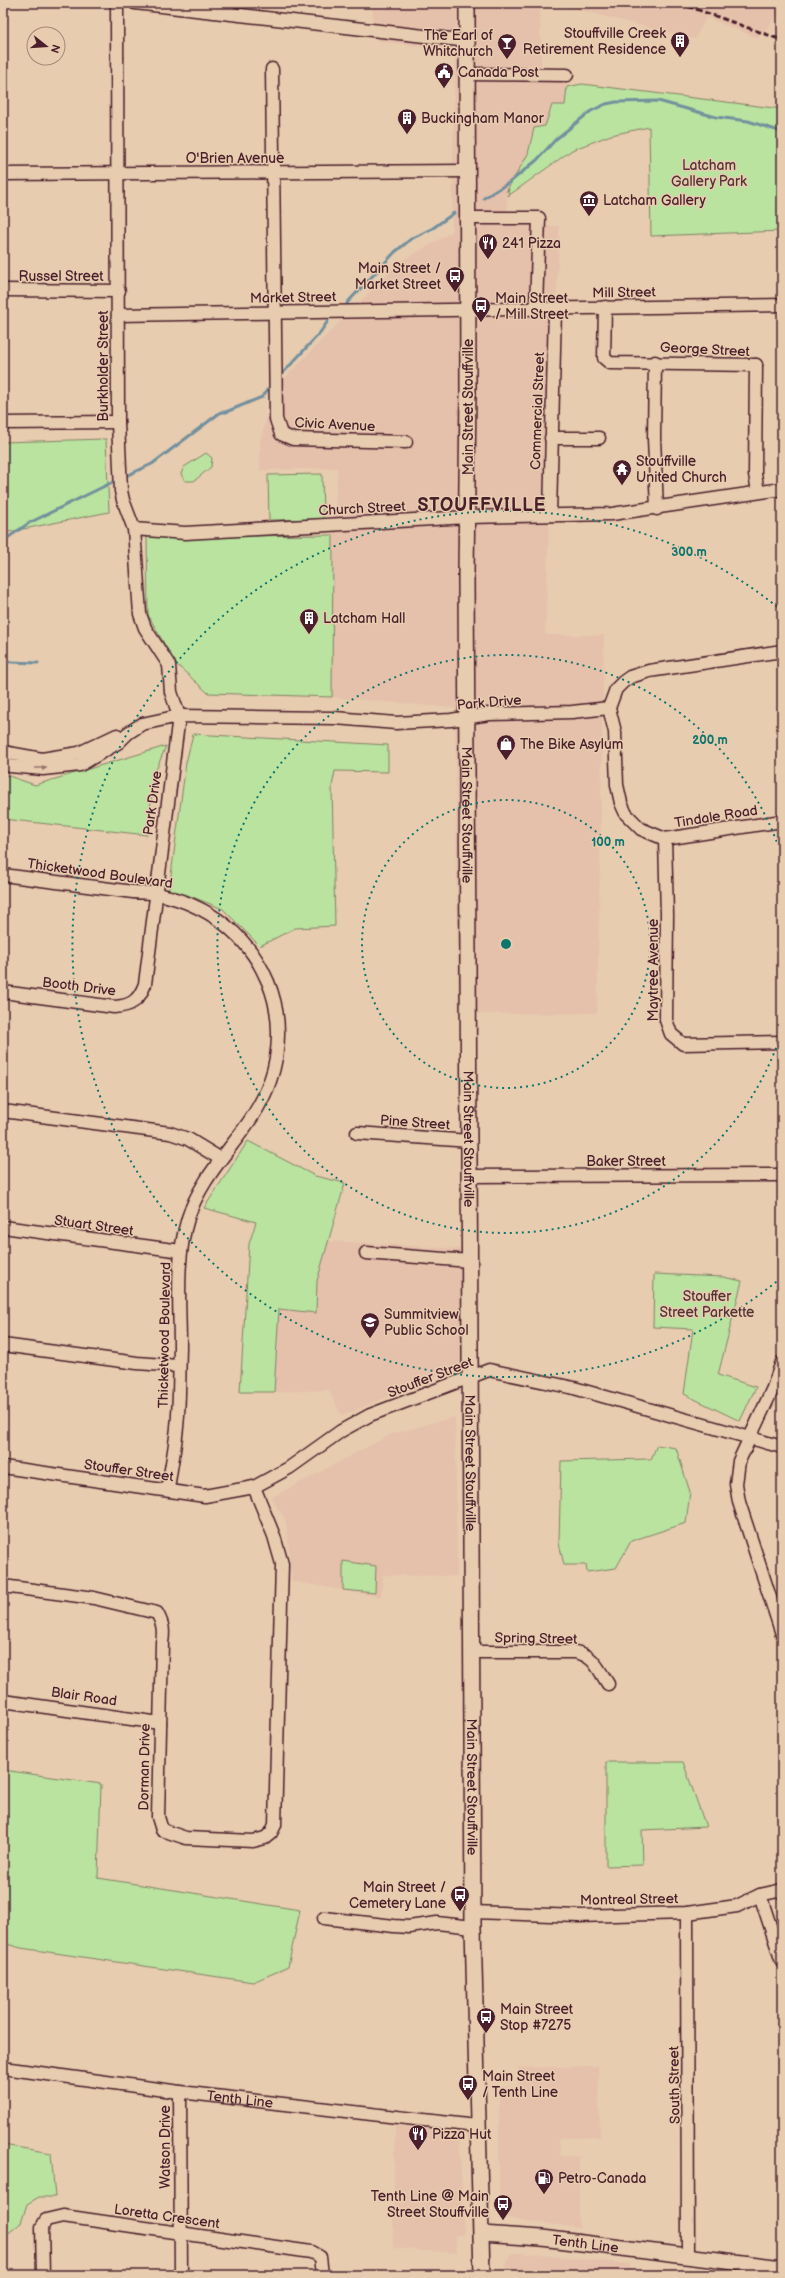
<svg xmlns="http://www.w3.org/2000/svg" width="785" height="2278" viewBox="0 0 785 2278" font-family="'Balsamiq Sans',sans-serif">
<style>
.built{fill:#e5c0ab}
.green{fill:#b9e39f;stroke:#828165}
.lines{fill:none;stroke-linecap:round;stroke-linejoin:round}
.stream{stroke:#72909e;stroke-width:3}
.minor-casing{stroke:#4a1f2b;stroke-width:15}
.major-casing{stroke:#4a1f2b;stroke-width:18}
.minor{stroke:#e7ccaf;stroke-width:12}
.major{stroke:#e7ccaf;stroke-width:15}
.rail{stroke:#4a1f2b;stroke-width:3;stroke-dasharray:6 3;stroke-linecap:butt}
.oneway{fill:#98766d}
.ring{fill:none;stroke:#0f766e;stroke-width:2;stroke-dasharray:2 4}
.labels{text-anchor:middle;stroke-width:3;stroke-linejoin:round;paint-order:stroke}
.poi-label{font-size:14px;fill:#4a1f2b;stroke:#e7ccaf;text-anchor:start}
.street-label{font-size:14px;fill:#4a1f2b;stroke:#e7ccaf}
.park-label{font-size:14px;fill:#553337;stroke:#e7ccaf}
.district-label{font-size:18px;font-weight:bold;letter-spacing:1px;fill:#4a1f2b;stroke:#e7ccaf}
.centre{fill:#0f766e;stroke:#e7ccaf;stroke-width:2}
.ring-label{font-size:12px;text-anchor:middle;font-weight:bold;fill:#0f766e;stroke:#e7ccaf;stroke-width:3;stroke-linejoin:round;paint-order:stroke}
</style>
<rect width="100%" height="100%" fill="#e7ccaf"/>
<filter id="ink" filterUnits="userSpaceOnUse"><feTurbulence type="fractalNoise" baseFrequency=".025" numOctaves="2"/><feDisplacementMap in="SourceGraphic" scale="8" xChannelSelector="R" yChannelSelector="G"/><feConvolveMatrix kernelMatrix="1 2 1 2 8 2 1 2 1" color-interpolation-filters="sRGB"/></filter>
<g filter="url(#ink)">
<g class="built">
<polygon points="374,3 540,3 541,66 559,68 567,87 565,105 545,126 534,128 528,154 506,192 509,224 559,226 545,635 604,635 597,1013 458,1014 455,708 332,697 333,535 338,468 260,470 260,442 275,388 397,264 452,232 455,51 379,41 372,25"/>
<polygon points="552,3 782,3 782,19 776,17 758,38 706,17 695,39"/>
<polygon points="328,1241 461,1249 463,1365 342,1416 329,1390 274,1392 279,1309 316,1313 317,1281"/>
<polygon points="455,1417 457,1576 383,1575 381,1597 292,1581 286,1520 271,1498 392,1434"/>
<polygon points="598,2066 600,2137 559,2138 560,2156 579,2157 579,2228 499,2217 499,2087 519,2088 518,2068"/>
<polygon points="395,2125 459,2133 464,2235 455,2235 457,2253 393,2248"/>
<polygon points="518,2253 630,2264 630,2275 506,2275 506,2265 512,2254"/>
</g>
<g class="green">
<polygon points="582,84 782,109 782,231 651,236 649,127 611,135 572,150 508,196 509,189 506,192 528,154 534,128 545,126 552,105 565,105 567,87"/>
<polygon points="106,439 109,512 3,533 3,442"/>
<polygon points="206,453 212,458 211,467 194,481 185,481 181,474 184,467"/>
<polygon points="322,474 323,519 269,520 268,475"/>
<polygon points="333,535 332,697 208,693 175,663 148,615 147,537"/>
<polygon points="193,734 388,745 388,772 335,771 332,786 335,926 295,928 260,946 223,909 185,894 169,890 186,763"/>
<polygon points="166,746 154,775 147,835 3,819 3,774 35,785"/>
<polygon points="248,1141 315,1176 345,1183 317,1281 316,1313 279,1309 274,1392 240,1392 249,1244 256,1222 204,1208"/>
<polygon points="654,1274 723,1277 742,1281 718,1375 756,1387 740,1421 684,1394 693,1329 653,1327"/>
<polygon points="657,1445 676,1448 690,1492 686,1523 631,1541 616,1568 587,1572 586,1565 564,1565 559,1543 561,1461 651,1459"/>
<polygon points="343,1561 376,1566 375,1593 343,1590"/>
<polygon points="606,1762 683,1762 706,1827 642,1830 643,1865 606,1866"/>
<polygon points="3,1770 101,1784 98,1878 300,1910 288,1967 253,1982 21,1948 3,1943"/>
<polygon points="3,2145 51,2153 55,2197 39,2197 27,2204 21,2223 6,2235 3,2235"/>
</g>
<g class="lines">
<g class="stream">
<polyline points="484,198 510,182 537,160 556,139 591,111 606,104 616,102 658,101 716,117 748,121 782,132"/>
<polyline points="347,303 395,252 411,239 433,228 454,213"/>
<polyline points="282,374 319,334 328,321"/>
<polyline points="126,476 152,464 221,412 226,412 262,397 268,389"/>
<polyline points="3,541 29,523 113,482"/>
<path d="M 3,661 C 15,663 26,662 38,663"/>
</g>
<defs>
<g id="minor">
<polyline points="135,3 468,41"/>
<polyline points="272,69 276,419 281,434 293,439 406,442"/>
<polyline points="468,74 567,75"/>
<polyline points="3,174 467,171"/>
<polyline points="466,218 539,218 536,308"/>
<polyline points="3,290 119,291"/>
<polyline points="605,307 604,358 610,363 756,365"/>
<polyline points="118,315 782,305"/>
<polyline points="655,362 654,438 657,509"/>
<polyline points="756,365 755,474 758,492"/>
<polyline points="3,423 118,422"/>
<polyline points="551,438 599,438"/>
<polyline points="550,515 555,308"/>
<polyline points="134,529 185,533 468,517 612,514 782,489"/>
<polyline points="782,651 649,671 630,677 623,682 616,689 609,708 615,732 617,785 621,803 626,814 641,829 665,839 782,821"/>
<polyline points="3,752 42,759 79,753 117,735"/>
<polyline points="3,763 10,766 43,769 80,765 119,742 128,733 142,724 179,716 335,718 396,723 451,720 489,714 572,712 609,708"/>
<polyline points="665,839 667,915 666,1020 671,1034 683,1044 782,1042"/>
<path d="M 3,875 C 46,881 90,886 133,892 C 141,893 150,892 158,894 C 208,905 248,934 268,982 C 281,1013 281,1050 270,1081 C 253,1132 204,1166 188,1218 C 175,1260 180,1304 180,1347 C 179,1377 180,1407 176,1436 C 174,1454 170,1472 168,1490"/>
<path d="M 3,992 L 114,1007 C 132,1006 139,1000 145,984 L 179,716 L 171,692 L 169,665 L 145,628 L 140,614 L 134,529 L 123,500 L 121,491 L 118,422 L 117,3"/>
<polyline points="3,1111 170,1133 188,1139 221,1159"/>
<polyline points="357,1133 470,1141"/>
<polyline points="471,1176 782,1175"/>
<polyline points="3,1227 181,1251"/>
<polyline points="366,1253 470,1261"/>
<polyline points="3,1345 137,1363 178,1366"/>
<polyline points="782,1362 773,1388 739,1461 736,1484 739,1502 782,1634"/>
<polyline points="3,1467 205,1496 254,1487 289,1468 341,1431 370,1415 489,1370 574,1388 782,1447"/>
<path d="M 3,1586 L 94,1598 L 157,1613 C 163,1624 164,1630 162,1643 L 158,1817 L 162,1830 L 186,1838 L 253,1841 L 265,1838 L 271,1833 L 275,1825 L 282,1564 L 274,1536 L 254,1487"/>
<path d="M 472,1652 L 575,1652 C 594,1655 598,1669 608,1684"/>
<polyline points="3,1701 160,1723"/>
<polyline points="760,1895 782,1962"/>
<polyline points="473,1912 578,1916 687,1913 737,1906 760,1895 782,1890"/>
<polyline points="687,1913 688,2256"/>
<polyline points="324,1918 394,1926 409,1927 437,1923 473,1927"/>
<path id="s1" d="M 3,2068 L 180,2092 L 476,2126"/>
<polyline points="180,2092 181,2275"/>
<polyline points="43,2275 42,2227 46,2220 63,2216 311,2252 320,2257 322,2275"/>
</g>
<g id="major">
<path id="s2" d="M 467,3 L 468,389 L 466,575 L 473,1927 L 482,2275"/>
<path id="s3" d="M 482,2234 L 542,2238 L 782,2268"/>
</g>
</defs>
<use href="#minor" class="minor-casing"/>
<use href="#major" class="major-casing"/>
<use href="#minor" class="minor"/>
<use href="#major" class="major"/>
<polyline class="rail" points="679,3 782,40"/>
</g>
<defs><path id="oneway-solid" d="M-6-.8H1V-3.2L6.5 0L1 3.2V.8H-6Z"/></defs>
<use class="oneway" href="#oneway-solid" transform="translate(41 768)"/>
</g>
<g class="ring">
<circle cx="506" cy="944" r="144"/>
<path d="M782 1031A289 289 0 1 1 782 857"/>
<path d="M781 1278A433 433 0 1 1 781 610"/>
</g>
<defs>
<symbol id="building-pin" viewBox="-11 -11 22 30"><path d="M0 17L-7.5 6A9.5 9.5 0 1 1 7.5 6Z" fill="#4a1f2b" stroke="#e7ccaf"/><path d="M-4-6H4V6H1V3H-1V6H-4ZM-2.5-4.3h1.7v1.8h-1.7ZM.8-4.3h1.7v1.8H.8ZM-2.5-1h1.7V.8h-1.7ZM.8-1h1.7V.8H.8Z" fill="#fff"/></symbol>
<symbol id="bar-pin" viewBox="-11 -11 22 30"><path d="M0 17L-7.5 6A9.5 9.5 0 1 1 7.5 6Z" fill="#4a1f2b" stroke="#e7ccaf"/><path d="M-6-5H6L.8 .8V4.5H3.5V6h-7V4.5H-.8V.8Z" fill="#fff"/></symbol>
<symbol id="civic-pin" viewBox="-11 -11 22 30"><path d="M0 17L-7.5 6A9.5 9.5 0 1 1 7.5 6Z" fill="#4a1f2b" stroke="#e7ccaf"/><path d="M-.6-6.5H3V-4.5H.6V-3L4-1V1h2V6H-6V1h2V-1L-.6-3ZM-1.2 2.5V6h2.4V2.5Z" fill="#fff"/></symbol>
<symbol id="museum-pin" viewBox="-11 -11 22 30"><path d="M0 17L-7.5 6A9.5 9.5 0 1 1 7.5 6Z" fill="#4a1f2b" stroke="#e7ccaf"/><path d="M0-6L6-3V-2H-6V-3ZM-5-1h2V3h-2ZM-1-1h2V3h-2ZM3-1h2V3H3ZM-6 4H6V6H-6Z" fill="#fff"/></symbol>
<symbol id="restaurant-pin" viewBox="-11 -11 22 30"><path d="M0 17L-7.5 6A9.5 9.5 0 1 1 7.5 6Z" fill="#4a1f2b" stroke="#e7ccaf"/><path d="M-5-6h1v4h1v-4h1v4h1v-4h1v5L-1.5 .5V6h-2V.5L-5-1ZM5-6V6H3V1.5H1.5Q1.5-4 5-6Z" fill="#fff"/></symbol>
<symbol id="bus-pin" viewBox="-11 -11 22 30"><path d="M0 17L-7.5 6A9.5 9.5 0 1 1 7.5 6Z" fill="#4a1f2b" stroke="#e7ccaf"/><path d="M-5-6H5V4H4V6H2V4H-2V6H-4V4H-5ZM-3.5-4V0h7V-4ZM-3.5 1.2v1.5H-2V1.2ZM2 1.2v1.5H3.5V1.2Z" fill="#fff"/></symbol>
<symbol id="temple-pin" viewBox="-11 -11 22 30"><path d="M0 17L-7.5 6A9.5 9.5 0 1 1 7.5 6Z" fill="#4a1f2b" stroke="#e7ccaf"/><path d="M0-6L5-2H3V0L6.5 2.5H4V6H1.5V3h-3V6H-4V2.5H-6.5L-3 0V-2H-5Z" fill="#fff"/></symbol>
<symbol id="shop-pin" viewBox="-11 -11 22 30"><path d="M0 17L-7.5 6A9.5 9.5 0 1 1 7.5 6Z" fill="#4a1f2b" stroke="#e7ccaf"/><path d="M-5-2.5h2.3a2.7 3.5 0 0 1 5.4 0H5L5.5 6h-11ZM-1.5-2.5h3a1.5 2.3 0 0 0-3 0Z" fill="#fff"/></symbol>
<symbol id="school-pin" viewBox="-11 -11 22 30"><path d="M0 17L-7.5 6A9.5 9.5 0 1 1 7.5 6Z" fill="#4a1f2b" stroke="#e7ccaf"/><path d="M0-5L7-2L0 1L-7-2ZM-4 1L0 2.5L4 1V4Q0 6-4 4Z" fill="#fff"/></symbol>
<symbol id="fuel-pin" viewBox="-11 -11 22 30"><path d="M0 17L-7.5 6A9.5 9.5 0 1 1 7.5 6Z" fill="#4a1f2b" stroke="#e7ccaf"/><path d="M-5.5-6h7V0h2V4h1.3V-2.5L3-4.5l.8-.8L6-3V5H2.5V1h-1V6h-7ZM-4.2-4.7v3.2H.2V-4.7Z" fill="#fff"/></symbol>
</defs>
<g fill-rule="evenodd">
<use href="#building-pin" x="669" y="30" width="22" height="30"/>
<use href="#bar-pin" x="496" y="32" width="22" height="30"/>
<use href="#civic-pin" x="433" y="61" width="22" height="30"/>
<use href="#building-pin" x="396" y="107" width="22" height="30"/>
<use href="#museum-pin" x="578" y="189" width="22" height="30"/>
<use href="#restaurant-pin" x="477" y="232" width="22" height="30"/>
<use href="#bus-pin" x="444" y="265" width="22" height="30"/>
<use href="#bus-pin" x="470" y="295" width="22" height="30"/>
<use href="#temple-pin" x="611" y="458" width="22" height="30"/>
<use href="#building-pin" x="298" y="607" width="22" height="30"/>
<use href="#shop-pin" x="495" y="733" width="22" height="30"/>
<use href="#school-pin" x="359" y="1311" width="22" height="30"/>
<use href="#bus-pin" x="449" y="1884" width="22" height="30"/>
<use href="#bus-pin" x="475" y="2006" width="22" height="30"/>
<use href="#bus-pin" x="457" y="2073" width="22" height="30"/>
<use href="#restaurant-pin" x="407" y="2123" width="22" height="30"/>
<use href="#fuel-pin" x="533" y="2167" width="22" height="30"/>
<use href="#bus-pin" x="492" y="2193" width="22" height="30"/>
</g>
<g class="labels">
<g class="poi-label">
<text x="666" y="38" text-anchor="end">Stouffville Creek<tspan x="666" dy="16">Retirement Residence</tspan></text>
<text x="493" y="40" text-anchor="end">The Earl of<tspan x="493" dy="16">Whitchurch</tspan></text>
<text x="458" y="77">Canada Post</text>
<text x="421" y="123">Buckingham Manor</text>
<text x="603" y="205">Latcham Gallery</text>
<text x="502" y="248">241 Pizza</text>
<text x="441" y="273" text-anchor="end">Main Street /<tspan x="441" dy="16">Market Street</tspan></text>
<text x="495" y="303">Main Street<tspan x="495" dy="16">/ Mill Street</tspan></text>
<text x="636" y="466">Stouffville<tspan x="636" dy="16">United Church</tspan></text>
<text x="323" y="623">Latcham Hall</text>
<text x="520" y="749">The Bike Asylum</text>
<text x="384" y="1319">Summitview<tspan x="384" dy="16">Public School</tspan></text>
<text x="446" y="1892" text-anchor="end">Main Street /<tspan x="446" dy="16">Cemetery Lane</tspan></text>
<text x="500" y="2014">Main Street<tspan x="500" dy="16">Stop #7275</tspan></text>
<text x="482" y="2081">Main Street<tspan x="482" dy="16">/ Tenth Line</tspan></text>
<text x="432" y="2139">Pizza Hut</text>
<text x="558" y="2183">Petro-Canada</text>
<text x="489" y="2201" text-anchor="end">Tenth Line @ Main<tspan x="489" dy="16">Street Stouffville</tspan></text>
</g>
<g class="street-label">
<text x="235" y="163">O'Brien Avenue</text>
<text x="61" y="281">Russel Street</text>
<text transform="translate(624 292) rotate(-1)" y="5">Mill Street</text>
<text transform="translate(293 297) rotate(-1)" y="5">Market Street</text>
<text transform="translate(705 349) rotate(3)" y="5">George Street</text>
<text transform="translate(103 366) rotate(-90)" y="5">Burkholder Street</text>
<text transform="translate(468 407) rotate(-90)" y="5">Main Street Stouffville</text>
<text transform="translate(537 411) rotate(-88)" y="5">Commercial Street</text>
<text transform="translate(335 424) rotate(3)" y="5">Civic Avenue</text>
<text transform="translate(362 508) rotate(-3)" y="5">Church Street</text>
<text transform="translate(489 702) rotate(-5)" y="5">Park Drive</text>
<text transform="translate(152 803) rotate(-82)" y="5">Park Drive</text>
<text dy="5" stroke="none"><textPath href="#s2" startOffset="812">Main Street Stouffville</textPath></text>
<text transform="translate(716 816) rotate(-9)" y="5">Tindale Road</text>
<text transform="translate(100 873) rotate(8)" y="5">Thicketwood Boulevard</text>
<text transform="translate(653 970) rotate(-90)" y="5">Maytree Avenue</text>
<text transform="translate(79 986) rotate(7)" y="5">Booth Drive</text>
<text transform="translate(415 1122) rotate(4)" y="5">Pine Street</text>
<text dy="5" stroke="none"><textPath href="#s2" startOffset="1136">Main Street Stouffville</textPath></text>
<text x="626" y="1166">Baker Street</text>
<text transform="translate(94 1225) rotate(8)" y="5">Stuart Street</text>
<text transform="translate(164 1335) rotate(-89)" y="5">Thicketwood Boulevard</text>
<text transform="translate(430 1377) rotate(-21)" y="5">Stouffer Street</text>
<text dy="5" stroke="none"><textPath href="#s2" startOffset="1460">Main Street Stouffville</textPath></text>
<text transform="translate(129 1470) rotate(8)" y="5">Stouffer Street</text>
<text transform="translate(536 1638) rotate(1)" y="5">Spring Street</text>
<text transform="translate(84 1696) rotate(8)" y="5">Blair Road</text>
<text transform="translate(144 1767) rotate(-89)" y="5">Dorman Drive</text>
<text dy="5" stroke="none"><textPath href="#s2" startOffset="1784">Main Street Stouffville</textPath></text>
<text transform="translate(629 1899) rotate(-1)" y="5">Montreal Street</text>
<text transform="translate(674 2085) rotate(-91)" y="5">South Street</text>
<text dy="5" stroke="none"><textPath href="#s1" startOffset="239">Tenth Line</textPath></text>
<text transform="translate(165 2147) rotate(-90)" y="5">Watson Drive</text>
<text transform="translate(167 2216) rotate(8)" y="5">Loretta Crescent</text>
<text dy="5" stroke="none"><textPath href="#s3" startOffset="104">Tenth Line</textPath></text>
</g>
<g class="park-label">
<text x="709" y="170">Latcham<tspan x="709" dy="16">Gallery Park</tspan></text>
<text x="707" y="1301">Stouffer<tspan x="707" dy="16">Street Parkette</tspan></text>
</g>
<g class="district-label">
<text x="482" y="511">STOUFFVILLE</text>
</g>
</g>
<circle cx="506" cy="944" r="6" class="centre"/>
<g class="ring-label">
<text x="689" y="556">300 m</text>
<text x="710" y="744">200 m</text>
<text x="608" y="846">100 m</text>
</g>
<rect width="785" height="2278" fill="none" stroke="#e7ccaf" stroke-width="16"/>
<rect x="8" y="8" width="769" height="2262" fill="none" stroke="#4a1f2b" stroke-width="1.5" filter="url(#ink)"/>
<g transform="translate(46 46) rotate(107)"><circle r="19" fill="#e7ccaf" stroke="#a8877a"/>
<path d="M0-3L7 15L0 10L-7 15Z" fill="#4a1f2b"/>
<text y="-6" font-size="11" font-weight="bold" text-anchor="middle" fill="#4a1f2b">N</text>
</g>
</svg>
